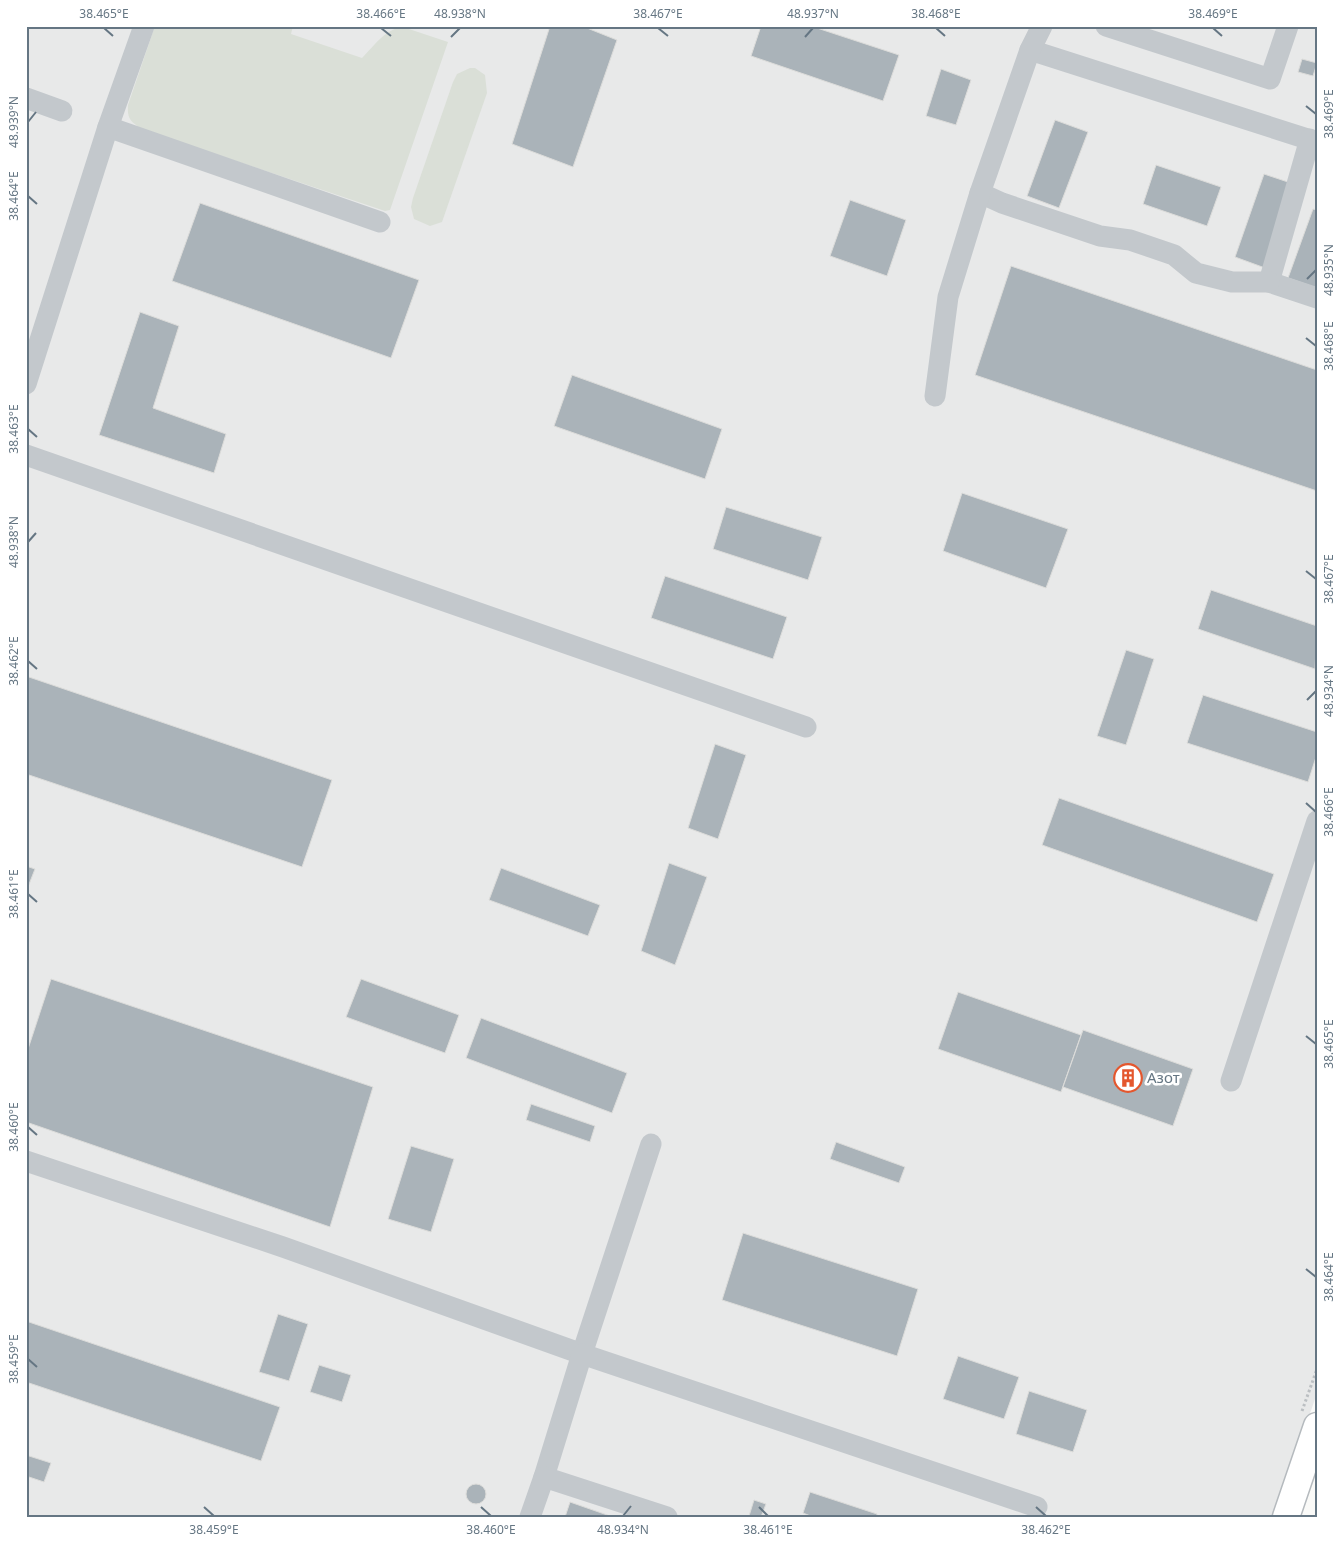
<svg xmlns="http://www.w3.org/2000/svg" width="1343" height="1543" viewBox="0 0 1343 1543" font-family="'Noto Sans',sans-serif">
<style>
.built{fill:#e8e9e9}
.green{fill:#dadfd7}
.building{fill:#aab3b9;stroke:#dcdcda}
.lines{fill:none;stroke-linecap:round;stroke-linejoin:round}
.major-casing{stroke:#b5babe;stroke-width:29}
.path{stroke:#bbbfc2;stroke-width:3;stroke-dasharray:2.5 2.5;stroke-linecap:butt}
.minor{stroke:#c3c8cc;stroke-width:21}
.major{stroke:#fff;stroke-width:26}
.ticks{fill:none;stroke:#657683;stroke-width:2}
.labels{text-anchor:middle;stroke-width:5;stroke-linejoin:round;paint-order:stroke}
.poi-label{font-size:15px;fill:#657683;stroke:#fff;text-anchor:start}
.neatline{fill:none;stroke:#657683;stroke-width:2}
.ticks-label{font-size:12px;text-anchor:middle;fill:#657683}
</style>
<rect width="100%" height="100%" fill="#fafaf8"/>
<polygon class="built" points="26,26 1317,26 1317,1393 1275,1517 26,1517"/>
<g class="green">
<path d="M 155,26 L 293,26 L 291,34 L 362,58 C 374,46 385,29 403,27 L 448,42 L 390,210 L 385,211 L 141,129 C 131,121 127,120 128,105 Z"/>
<polygon points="470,68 475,68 485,75 487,93 442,222 430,226 414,219 411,207 413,198 453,82 457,74"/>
</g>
<g class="building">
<polygon points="550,26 582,26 617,40 573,167 512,144"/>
<polygon points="761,26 811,26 899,55 883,101 751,56"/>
<polygon points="1302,59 1317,63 1313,76 1298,72"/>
<polygon points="941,69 971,80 956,125 926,116"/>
<polygon points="1055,120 1088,132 1059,208 1027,196"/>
<polygon points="1156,165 1221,187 1207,226 1143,204"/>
<polygon points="1264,174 1294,184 1265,268 1235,257"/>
<polygon points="850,200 906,220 887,276 830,256"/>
<polygon points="200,203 419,280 391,358 172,281"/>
<polygon points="1313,209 1317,210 1317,288 1288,278"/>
<polygon points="1011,266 1317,370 1317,491 975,375"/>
<polygon points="140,312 179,326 153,408 226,434 214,473 99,435"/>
<polygon points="572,375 722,429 705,479 554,426"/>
<polygon points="962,493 1068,529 1046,588 943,551"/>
<polygon points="726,507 822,537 808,580 713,549"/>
<polygon points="665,576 787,617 773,659 651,618"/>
<polygon points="1211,590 1317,626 1315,669 1198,629"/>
<polygon points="1126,650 1154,659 1126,745 1097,736"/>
<polygon points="26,676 332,780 302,867 26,774"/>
<polygon points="1203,695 1317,732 1317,754 1308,782 1187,743"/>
<polygon points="715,744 746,755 718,839 688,828"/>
<polygon points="1059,798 1274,874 1257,922 1042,845"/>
<polygon points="669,863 707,877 675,965 641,951"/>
<polygon points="26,866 35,869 26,892"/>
<polygon points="501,868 600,905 588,936 489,900"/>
<polygon points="51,979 373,1087 330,1227 26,1122 26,1055"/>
<polygon points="361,979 459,1015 445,1053 346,1017"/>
<polygon points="958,992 1081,1035 1061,1092 938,1049"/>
<polygon points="481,1018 627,1073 612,1113 466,1058"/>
<polygon points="1083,1030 1193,1069 1173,1126 1063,1087"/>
<polygon points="531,1104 595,1126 590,1142 526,1120"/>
<polygon points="836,1142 905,1167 899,1183 830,1159"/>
<polygon points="411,1146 454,1159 431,1232 388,1219"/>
<polygon points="743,1233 918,1289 897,1356 722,1300"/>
<polygon points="278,1314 308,1324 289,1381 259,1372"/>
<polygon points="26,1321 280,1407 261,1461 26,1382"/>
<polygon points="958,1356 1019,1377 1004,1419 943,1399"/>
<polygon points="319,1365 351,1375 342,1402 310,1392"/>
<polygon points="1029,1391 1087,1410 1073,1452 1016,1434"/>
<polygon points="26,1455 51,1463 44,1482 26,1476"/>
<circle cx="476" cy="1494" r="10"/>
<polygon points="810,1492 877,1514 877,1517 813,1517 803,1513"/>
<polygon points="754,1500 766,1504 761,1517 749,1516"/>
<polygon points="570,1502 613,1517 565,1517"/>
</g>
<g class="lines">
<defs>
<polyline id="major" points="1286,1517 1317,1426"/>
</defs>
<use href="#major" class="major-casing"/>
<polyline class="path" points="1302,1411 1317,1369"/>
<g class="minor">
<polyline points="1106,26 1270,79 1288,26"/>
<polyline points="1030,50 1317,142"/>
<polyline points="26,98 62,111"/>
<polyline points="108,127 380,222"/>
<polyline points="1310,139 1269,282 1317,298"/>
<polyline points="980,193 1002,203 1100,236 1130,240 1174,255 1196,273 1232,282 1269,282"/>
<polyline points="26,384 108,127 144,26"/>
<polyline points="935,396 948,297 980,193 1030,50 1042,26"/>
<polyline points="26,455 806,727"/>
<polyline points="1231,1081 1317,821"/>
<polyline points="26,1161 283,1247 582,1354 651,1144"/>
<polyline points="544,1477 582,1354 1037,1507"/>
<polyline points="530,1517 544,1477 667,1517"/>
</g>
<use href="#major" class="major"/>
</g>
<path class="ticks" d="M 104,28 L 113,36M 381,28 L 391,36M 658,28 L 668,36M 936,28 L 945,36M 1213,28 L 1222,36M 451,37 L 460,28M 805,37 L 813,28M 1306,106 L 1316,114M 28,122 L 36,112M 28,196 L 37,204M 1307,279 L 1316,270M 1306,338 L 1316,346M 28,429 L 37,437M 28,542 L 36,533M 1306,571 L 1316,579M 28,661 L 37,669M 1307,700 L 1316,691M 1306,803 L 1316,812M 28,894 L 37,902M 1306,1036 L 1316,1044M 28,1127 L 37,1135M 1306,1269 L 1316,1277M 28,1359 L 37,1367M 204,1507 L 214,1516M 481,1507 L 491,1516M 759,1507 L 768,1516M 1036,1507 L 1046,1516M 623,1516 L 631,1506"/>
<defs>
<symbol id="building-ring" viewBox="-11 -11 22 22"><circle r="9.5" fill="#fff" stroke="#e4572e" stroke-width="1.5"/><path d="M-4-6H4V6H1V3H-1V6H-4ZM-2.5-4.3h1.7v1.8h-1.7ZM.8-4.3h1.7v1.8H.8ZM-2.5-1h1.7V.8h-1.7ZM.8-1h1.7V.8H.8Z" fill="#e4572e"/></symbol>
</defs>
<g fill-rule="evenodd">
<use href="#building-ring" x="1112" y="1062" width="32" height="32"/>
</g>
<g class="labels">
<g class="poi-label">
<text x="1147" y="1083">Азот</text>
</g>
</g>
<rect width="1343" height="1543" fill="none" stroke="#ffffff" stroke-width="55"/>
<rect x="28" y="28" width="1288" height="1488" class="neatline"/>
<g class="ticks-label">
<text x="104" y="18">38.465°E</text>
<text x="381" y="18">38.466°E</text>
<text x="460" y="18">48.938°N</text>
<text x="658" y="18">38.467°E</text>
<text x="813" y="18">48.937°N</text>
<text x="936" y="18">38.468°E</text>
<text x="1213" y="18">38.469°E</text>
<text transform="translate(1329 114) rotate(-90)" y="4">38.469°E</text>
<text transform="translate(14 122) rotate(-90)" y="4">48.939°N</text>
<text transform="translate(14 196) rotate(-90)" y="4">38.464°E</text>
<text transform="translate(1329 270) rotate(-90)" y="4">48.935°N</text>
<text transform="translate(1329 346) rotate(-90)" y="4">38.468°E</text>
<text transform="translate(14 429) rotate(-90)" y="4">38.463°E</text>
<text transform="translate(14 542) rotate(-90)" y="4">48.938°N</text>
<text transform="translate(1329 579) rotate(-90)" y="4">38.467°E</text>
<text transform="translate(14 661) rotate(-90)" y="4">38.462°E</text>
<text transform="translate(1329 691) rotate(-90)" y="4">48.934°N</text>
<text transform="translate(1329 812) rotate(-90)" y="4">38.466°E</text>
<text transform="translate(14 894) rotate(-90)" y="4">38.461°E</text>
<text transform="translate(1329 1044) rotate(-90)" y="4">38.465°E</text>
<text transform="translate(14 1127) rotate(-90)" y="4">38.460°E</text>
<text transform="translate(1329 1277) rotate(-90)" y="4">38.464°E</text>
<text transform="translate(14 1359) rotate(-90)" y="4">38.459°E</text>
<text x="214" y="1534">38.459°E</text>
<text x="491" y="1534">38.460°E</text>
<text x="623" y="1534">48.934°N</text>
<text x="768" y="1534">38.461°E</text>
<text x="1046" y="1534">38.462°E</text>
</g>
</svg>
